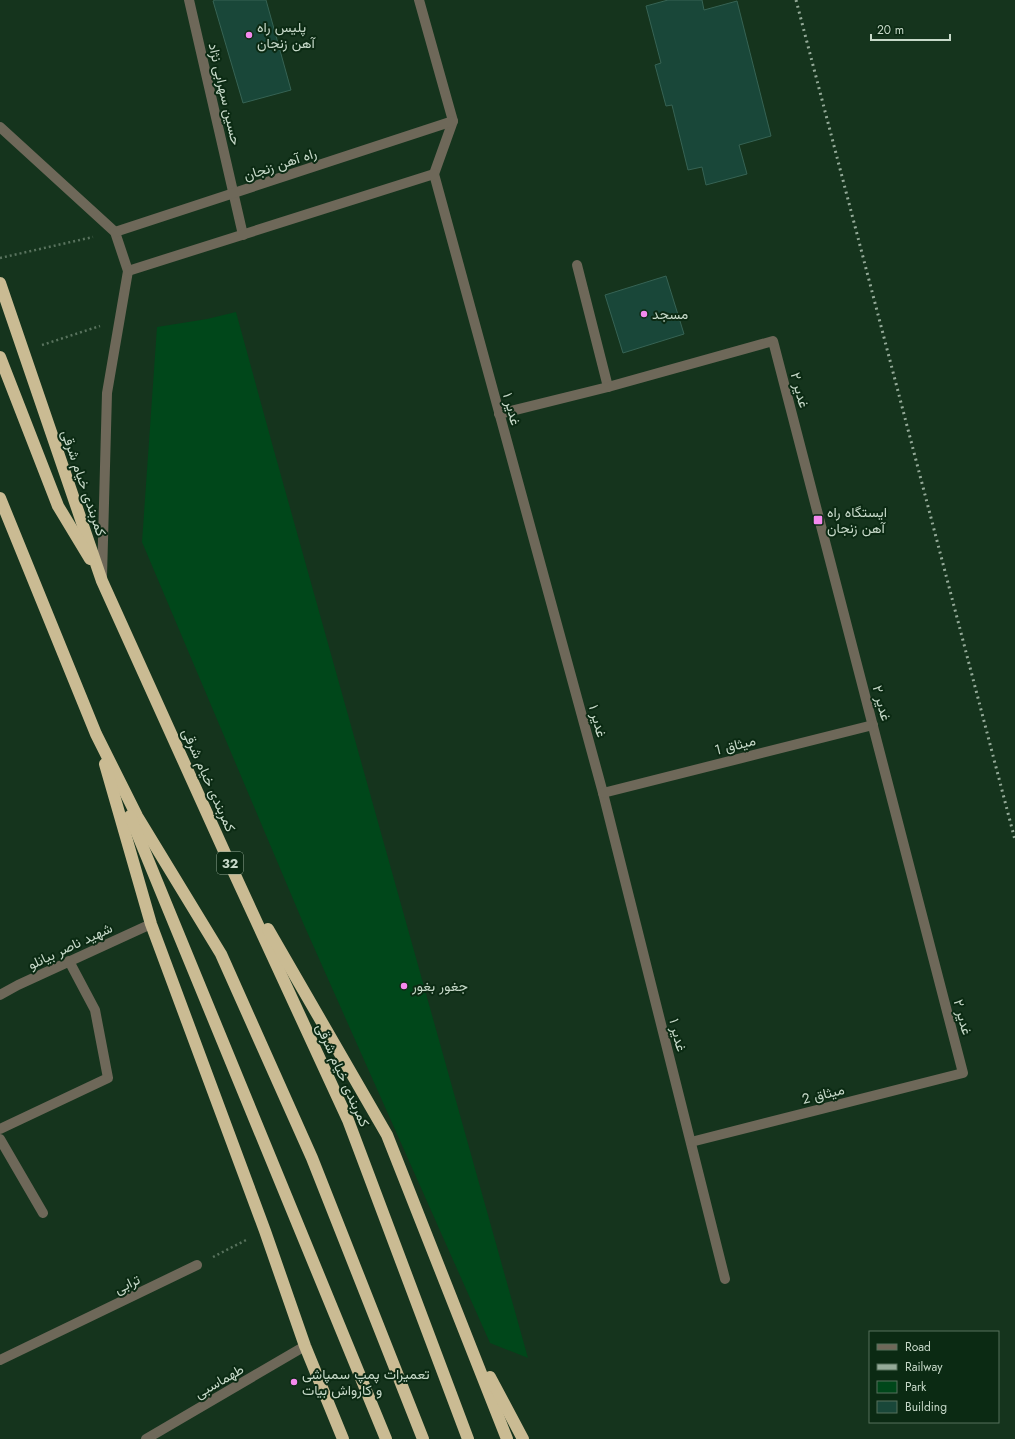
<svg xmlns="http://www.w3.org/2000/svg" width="1015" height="1439" viewBox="0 0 1015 1439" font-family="Jost,Vazirmatn,sans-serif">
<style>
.green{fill:#00471a}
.building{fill:#194739;stroke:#366354}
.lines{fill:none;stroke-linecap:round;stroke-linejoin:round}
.path{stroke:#59735e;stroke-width:2.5;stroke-dasharray:2 3;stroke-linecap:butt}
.minor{stroke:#6e6859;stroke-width:10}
.highway{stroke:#cabb93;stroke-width:12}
.rail{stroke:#94aa98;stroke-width:3;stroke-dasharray:2 4;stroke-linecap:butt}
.poi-dot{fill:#f589ee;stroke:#0b2a13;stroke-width:1.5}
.labels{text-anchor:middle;stroke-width:4;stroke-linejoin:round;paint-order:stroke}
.shield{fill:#0b2a13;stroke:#8fa492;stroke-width:1}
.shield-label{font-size:13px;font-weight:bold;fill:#c7d9c9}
.poi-label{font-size:14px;fill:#c7d9c9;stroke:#0b2a13;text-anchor:start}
.street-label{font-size:14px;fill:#c7d9c9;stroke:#0b2a13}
</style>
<rect width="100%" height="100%" fill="#15341d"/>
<polygon class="green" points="236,312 273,447 528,1358 490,1343 304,925 142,542 157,327 207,319"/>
<g class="building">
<polygon points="215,0 266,0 291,90 243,103 213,1"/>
<polygon points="668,0 702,0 704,10 737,1 771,136 739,145 747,174 706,185 702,167 688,170 672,105 666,106 655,65 661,63 646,6"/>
<polygon points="666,276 684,334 623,353 605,295"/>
</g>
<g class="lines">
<g class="path">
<polyline points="0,258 93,237"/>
<polyline points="42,345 100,326"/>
<polyline points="213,1257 248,1239"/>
</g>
<g class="minor">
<polyline points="189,0 243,235"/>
<polyline points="419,0 453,121 434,174"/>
<polyline points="0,127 115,232 128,271 107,393 102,577"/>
<polyline points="434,174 603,793 725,1279"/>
<polyline points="115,232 453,121"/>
<polyline points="577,265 608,387"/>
<polyline points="128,271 434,174"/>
<polyline points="499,414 608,387 773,341 963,1073 691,1142"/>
<polyline points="603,793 873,725"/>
<polyline points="0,995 18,985 151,924"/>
<polyline points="0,1129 108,1078 95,1010 69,961"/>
<polyline points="0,1139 43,1213"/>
<polyline points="0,1360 197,1265"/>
<polyline points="146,1439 305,1346"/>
</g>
<g class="highway">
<polyline points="0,283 102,581 229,862 348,1120 468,1439"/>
<polyline points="0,357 58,506 90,559"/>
<polyline points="0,498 96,734 137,816 221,954 312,1158 423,1439"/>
<polyline points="105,764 151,924 265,1231 305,1346 343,1439"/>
<polyline points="130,816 386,1439"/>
<polyline points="268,929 387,1135 507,1439"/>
<polyline points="490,1377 523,1439"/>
</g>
<polyline class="rail" points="796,0 1015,840"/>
</g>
<g class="poi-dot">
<circle cx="249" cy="35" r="4"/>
<circle cx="644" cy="314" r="4"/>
<rect x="813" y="515" width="10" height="10" rx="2"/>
<circle cx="404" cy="986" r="4"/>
<circle cx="294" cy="1382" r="4"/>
</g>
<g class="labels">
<rect class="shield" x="217" y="852" width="26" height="22" rx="3"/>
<g class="shield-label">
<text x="230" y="868">32</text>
</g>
<g class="poi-label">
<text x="257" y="32">پلیس راه<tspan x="257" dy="16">آهن زنجان</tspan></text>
<text x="652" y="319">مسجد</text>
<text x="827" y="517">ایستگاه راه<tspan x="827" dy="16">آهن زنجان</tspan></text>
<text x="412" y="991">جغور بغور</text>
<text x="302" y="1379">تعمیرات پمپ سمپاشی<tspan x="302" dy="16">و کارواش بیات</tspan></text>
</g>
<g class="street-label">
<text transform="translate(225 94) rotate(77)" y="5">حسین سهرابی نژاد</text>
<text transform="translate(280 164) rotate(-18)" y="5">راه آهن زنجان</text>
<text transform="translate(800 390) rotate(75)" y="5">غدیر ۲</text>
<text transform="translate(512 409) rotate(75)" y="5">غدیر ۱</text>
<text transform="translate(84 483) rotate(71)" y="5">کمربندی خیام شرقی</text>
<text transform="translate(882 703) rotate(75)" y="5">غدیر ۲</text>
<text transform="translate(598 721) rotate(75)" y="5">غدیر ۱</text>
<text transform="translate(735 745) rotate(-14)" y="5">میثاق 1</text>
<text transform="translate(209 780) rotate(66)" y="5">کمربندی خیام شرقی</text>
<text transform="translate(70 946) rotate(-25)" y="5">شهید ناصر بیانلو</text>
<text transform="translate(963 1017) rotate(75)" y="5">غدیر ۲</text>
<text transform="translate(678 1035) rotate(76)" y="5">غدیر ۱</text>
<text transform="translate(343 1075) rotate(66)" y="5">کمربندی خیام شرقی</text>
<text transform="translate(823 1094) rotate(-14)" y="5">میثاق 2</text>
<text transform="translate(127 1284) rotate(-26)" y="5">ترابی</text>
<text transform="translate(219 1381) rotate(-30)" y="5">طهماسبی</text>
</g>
</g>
<rect x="869" y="1331" width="130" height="92" fill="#0b2a13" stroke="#56705c"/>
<rect x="877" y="1344" width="20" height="6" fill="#6e6859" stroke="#56705c"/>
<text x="905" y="1351" font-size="12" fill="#c7d9c9">Road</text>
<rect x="877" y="1364" width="20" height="6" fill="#94aa98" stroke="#56705c"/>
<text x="905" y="1371" font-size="12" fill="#c7d9c9">Railway</text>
<rect x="877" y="1381" width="20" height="12" fill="#00471a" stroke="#56705c"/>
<text x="905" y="1391" font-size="12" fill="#c7d9c9">Park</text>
<rect x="877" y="1401" width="20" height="12" fill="#194739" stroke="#56705c"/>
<text x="905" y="1411" font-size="12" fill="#c7d9c9">Building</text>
<path d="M871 34v6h79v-6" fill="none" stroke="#c7d9c9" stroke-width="2"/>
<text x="877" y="34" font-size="12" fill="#c7d9c9" stroke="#0b2a13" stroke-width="3" paint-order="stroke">20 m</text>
</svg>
